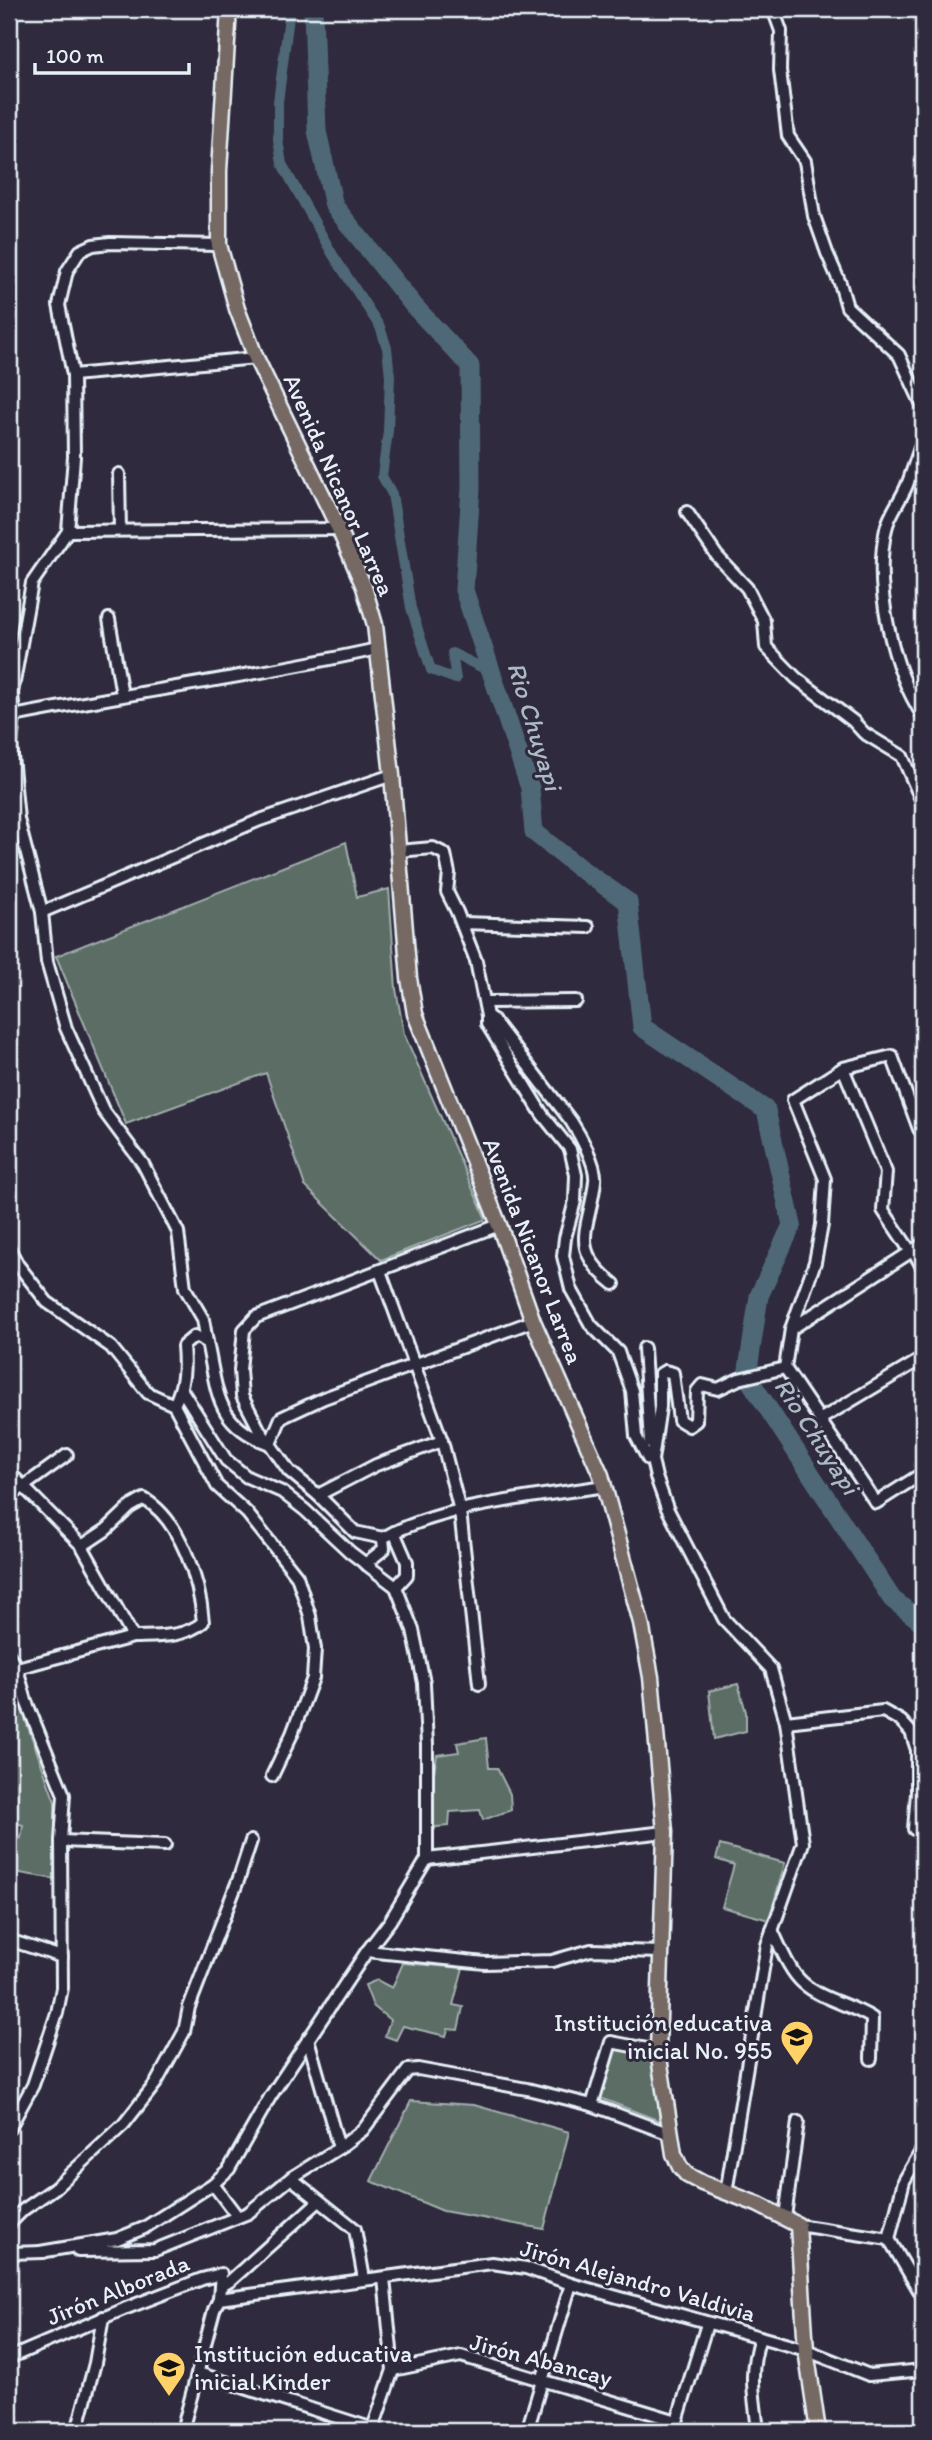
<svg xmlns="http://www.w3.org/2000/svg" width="932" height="2440" viewBox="0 0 932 2440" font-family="Itim,sans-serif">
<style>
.green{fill:#5b6d65;stroke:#a2afae;stroke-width:2}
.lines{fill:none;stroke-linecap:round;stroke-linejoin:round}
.canal{stroke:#4f6877;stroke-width:10}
.river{stroke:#4f6877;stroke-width:19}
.minor-casing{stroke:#e8f1f8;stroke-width:16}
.major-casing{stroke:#e8f1f8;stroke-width:19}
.minor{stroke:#2f2a3d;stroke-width:10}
.major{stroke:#766964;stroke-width:14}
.labels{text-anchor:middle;stroke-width:6;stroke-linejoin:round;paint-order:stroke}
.street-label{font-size:24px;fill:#e8f1f8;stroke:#2f2a3d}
.poi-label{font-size:24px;fill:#e8f1f8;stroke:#2f2a3d;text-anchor:end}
.water-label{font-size:26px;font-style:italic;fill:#abbac4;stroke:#2f2a3d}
</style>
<rect width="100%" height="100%" fill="#2f2a3d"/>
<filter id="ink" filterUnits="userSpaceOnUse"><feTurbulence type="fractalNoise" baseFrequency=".0143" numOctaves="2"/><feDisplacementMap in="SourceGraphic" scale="14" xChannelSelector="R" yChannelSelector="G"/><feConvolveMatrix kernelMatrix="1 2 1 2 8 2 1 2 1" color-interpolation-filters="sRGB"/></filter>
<g filter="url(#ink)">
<g class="green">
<polygon points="346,842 357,897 389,889 396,989 404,1034 486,1219 381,1260 305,1186 266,1073 126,1124 56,956"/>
<polygon points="9,1674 55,1802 55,1879 14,1872 15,1863 9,1861 9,1836 21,1838 23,1825 9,1821"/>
<polygon points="738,1684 746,1712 746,1731 714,1739 709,1691"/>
<polygon points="486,1738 489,1768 497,1768 510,1794 511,1810 483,1820 480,1810 450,1812 449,1826 436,1827 430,1838 430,1797 437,1755 459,1752 457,1743"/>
<polygon points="720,1845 785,1863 769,1920 722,1907 734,1865 716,1859"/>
<polygon points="403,1963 463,1968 453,2005 463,2007 458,2030 448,2029 446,2036 403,2026 396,2040 385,2036 390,2020 373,2006 365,1985 377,1980 392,1988"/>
<polygon points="614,2048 653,2057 660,2121 600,2098"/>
<polygon points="411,2101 474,2105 569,2132 544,2229 443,2211 371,2181"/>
</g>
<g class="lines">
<polyline class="canal" points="290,9 278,102 278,140 282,164 333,255 380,327 387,348 390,376 388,431 382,476 392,494 411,608 431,670 456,679 452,653 491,672"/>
<polyline class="river" points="313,9 317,131 334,206 414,306 470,366 471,488 464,590 530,788 534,832 578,867 628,902 642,1027 766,1110 792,1225 759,1296 747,1376 892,1599 923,1623"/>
<defs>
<g id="minor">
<polyline points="773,9 781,31 780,70 788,136 805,161 814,216 827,253 840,283 847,307 899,355 923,407"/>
<polyline points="73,375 256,358"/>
<path d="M 923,440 C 917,455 913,470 907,485 C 901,500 889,514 886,529 C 873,585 892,669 923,716"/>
<polyline points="119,474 120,530"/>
<polyline points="687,512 717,556 747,588 764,621 766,647 796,678 853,721 864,733 902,756 923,804"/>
<polyline points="68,531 339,529"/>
<polyline points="109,619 122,695"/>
<path d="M 14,716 C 135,692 257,676 377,649"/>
<path d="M 398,851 L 433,848 L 445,854 L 449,873 L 447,892 L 457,912 L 476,961 L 487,1016 L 493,1020 L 571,1121 C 580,1135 597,1165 595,1181 C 590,1229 567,1248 614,1284"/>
<polyline points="42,912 260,820 392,775"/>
<polyline points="462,923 588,927"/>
<polyline points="485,1002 576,1001"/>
<polyline points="487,1016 487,1024 542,1114 570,1149 576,1175 575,1201 565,1238 563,1256 571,1289 591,1325 618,1352 632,1391 636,1436 648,1459 652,1460"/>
<polyline points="923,1244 791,1329 785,1368 876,1503 923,1473"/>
<path d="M 9,1248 L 18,1265 L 47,1302 L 111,1347 L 148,1393 L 174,1405 C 184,1385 185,1368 183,1346 L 195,1336 L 207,1342 C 218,1392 215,1425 270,1444"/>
<polyline points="913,1250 923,1269"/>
<polyline points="911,1252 883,1210 886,1172 843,1068 892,1056 919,1129 923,1130"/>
<polyline points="380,1271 442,1441 460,1511 479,1684"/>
<polyline points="791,1329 815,1262 822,1225 825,1179 793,1100 843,1068"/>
<polyline points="207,1342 203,1319 185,1288 178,1232 143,1164 103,1110 66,1028 47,962 42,912 18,819 11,745 14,716 12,693 32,583 68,531 74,457 73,375 59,305 67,271 80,251 93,245 110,243 219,245"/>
<polyline points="644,1348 650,1443"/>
<polyline points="174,1405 217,1486 247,1513 297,1576 310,1616 315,1649 313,1678 292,1734 272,1776"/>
<polyline points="821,1419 923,1358"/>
<polyline points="270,1444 260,1431 242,1396 240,1370 244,1330 256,1317 499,1225"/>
<path d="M 9,1472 L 82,1546 L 133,1637 C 157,1636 184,1638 203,1622 C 200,1582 181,1520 144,1499 L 130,1507 L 106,1530 L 82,1546"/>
<polyline points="318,1495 376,1465 442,1441"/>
<polyline points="9,1497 67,1455"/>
<polyline points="394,1532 407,1562 407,1575 396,1587"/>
<polyline points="383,1538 355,1532 318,1495 289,1471 270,1444 281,1418 324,1398 533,1321"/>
<path d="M 365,1564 L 384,1549 L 383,1538 C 442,1505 536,1497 604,1486"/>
<polyline points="9,1655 17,1668 26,1701 64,1795 61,1841 62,1988 57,2013 33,2085 9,2129"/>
<polyline points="17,1668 133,1637"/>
<polyline points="786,1722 883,1711 901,1721 911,1732 917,1750 917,1793 914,1829"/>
<polyline points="61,1841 165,1845"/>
<polyline points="427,1859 665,1832"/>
<path d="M 772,1930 C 780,1946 789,1971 803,1983 C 822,2000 850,2004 872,2018 L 871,2059"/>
<polyline points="9,1940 62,1957"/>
<polyline points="367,1951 485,1963 552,1961 591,1950 661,1952"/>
<polyline points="592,2105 670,2134"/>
<polyline points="339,2148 363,2130 408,2070 418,2069 527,2089 592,2105 611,2042 658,2051"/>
<polyline points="291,2178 355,2229 364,2279"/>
<polyline points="213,2184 237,2216"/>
<polyline points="726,2193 767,1945 803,1843 786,1722 771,1669 724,1619 667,1508 656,1477 652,1460 660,1407 660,1374 665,1371 673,1373 679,1420 689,1426 696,1421 697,1391 702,1385 718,1389 739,1379 785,1368"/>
<polyline points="785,2217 798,2122"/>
<polyline points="9,2224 23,2210 55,2188 124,2124 156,2083 184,2032 189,2007 239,1878 251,1841"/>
<polyline points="798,2225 889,2239 923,2297"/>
<polyline points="889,2239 904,2181 923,2148"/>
<polyline points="78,2251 155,2250 248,2213 291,2178 339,2148 308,2039"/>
<polyline points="40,2252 117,2239 144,2228 213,2184 229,2169 270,2097 367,1951 390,1921 427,1859 427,1745 424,1683 413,1630 396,1587 350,1552 305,1510 282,1492 247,1477 226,1460 181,1389"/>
<polyline points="9,2253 44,2252"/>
<polyline points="220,2287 230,2281 319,2201"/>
<polyline points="9,2358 124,2309 202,2279 221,2274 219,2299"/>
<polyline points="393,2370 461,2356 677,2421"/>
<polyline points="198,2373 380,2431"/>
<polyline points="77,2431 95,2363 103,2317"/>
<polyline points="182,2431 214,2310 219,2299 492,2263 526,2268 571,2284 806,2350 869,2375 923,2370"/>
<polyline points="372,2431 393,2370 384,2278"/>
<polyline points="527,2431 571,2284"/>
<polyline points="674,2431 707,2324"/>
<path d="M 758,2431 C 754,2393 748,2375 760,2337"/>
</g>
<polyline id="major" points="229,9 219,171 219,245 237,309 256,358 339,529 364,587 375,625 392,775 409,978 415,1014 499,1225 533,1321 601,1475 641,1623 651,1677 665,1832 658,2051 674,2154 680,2167 687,2175 702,2183 757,2204 798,2225 806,2350 818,2431"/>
</defs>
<use href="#minor" class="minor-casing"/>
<use href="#major" class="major-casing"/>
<use href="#minor" class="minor"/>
<use href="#major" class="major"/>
</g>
</g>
<defs>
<symbol id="school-pin" viewBox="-11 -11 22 30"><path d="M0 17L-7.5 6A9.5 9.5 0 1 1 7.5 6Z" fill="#ffd166" stroke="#2f2a3d"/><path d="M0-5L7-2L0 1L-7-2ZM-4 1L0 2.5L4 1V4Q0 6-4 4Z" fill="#111"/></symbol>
</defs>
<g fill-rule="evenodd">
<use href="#school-pin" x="778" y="2018" width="38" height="52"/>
<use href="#school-pin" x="150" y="2349" width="38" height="52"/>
</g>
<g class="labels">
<g class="street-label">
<text transform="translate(339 485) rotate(66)" y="8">Avenida Nicanor Larrea</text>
<text transform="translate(533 1251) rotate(69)" y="8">Avenida Nicanor Larrea</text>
<text transform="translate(638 2281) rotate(16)" y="8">Jirón Alejandro Valdivia</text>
<text transform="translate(118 2290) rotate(-22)" y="8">Jirón Alborada</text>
<text transform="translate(541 2360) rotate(15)" y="8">Jirón Abancay</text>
</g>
<g class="poi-label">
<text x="772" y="2031">Institución educativa<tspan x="772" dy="28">inicial No. 955</tspan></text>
<text x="194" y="2362" text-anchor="start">Institución educativa<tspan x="194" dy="28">inicial Kinder</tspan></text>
</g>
<g class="water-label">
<text transform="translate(535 726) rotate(73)" y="9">Rio Chuyapi</text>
<text transform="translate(817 1436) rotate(57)" y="9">Rio Chuyapi</text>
</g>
</g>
<rect width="932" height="2440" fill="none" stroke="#2f2a3d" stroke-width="35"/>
<rect x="18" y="18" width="897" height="2405" fill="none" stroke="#e8f1f8" stroke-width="2.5" filter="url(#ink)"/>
<path d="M35 63v10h154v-10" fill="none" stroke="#e8f1f8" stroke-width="3.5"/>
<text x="46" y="63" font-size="21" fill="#e8f1f8" stroke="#2f2a3d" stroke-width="5" paint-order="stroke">100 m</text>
</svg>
